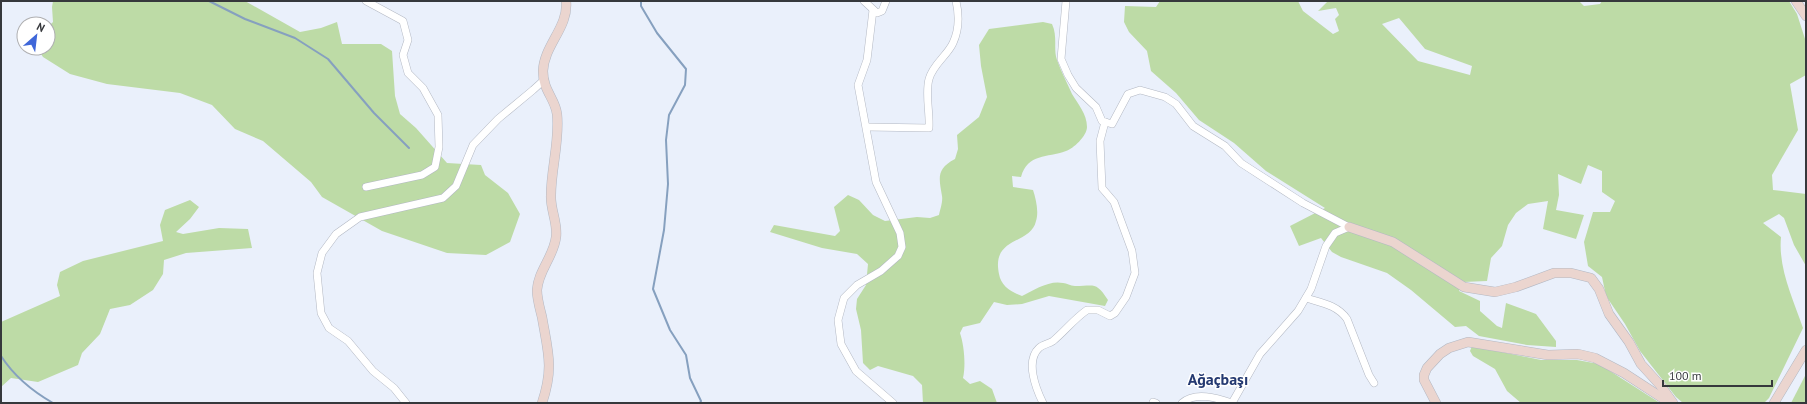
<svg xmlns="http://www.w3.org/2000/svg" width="1807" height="404" viewBox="0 0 1807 404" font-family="'PT Sans',sans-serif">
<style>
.green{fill:#bddba6;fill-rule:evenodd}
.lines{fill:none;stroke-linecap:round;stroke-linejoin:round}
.stream{stroke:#86a0bf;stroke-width:2}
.street-casing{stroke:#b3b8c3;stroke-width:8}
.secondary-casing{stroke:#b3b8c3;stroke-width:10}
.street{stroke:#fff;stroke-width:7}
.secondary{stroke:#ebd5cf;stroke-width:9}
.labels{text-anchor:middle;stroke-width:3;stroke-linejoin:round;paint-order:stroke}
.quarter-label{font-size:16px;font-weight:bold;fill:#243971;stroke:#fff}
</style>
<rect width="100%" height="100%" fill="#eaf0fb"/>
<g class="green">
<polygon points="53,1 245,1 300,32 321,28 337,22 342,44 381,44 392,51 395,96 400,114 416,128 447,163 481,165 485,175 508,193 520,214 510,242 486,255 447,253 382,231 322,197 311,182 263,141 235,129 212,105 180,93 107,84 70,74 43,57 37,48 48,48 48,27 53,22 52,7"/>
<path d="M 1160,1 L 1298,1 L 1303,11 L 1333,34 L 1339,31 L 1335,19 L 1339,15 L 1336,8 L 1318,11 L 1328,1 L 1579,1 L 1584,6 L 1600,4 L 1602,1 L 1789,1 L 1797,14 L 1806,42 L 1806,75 L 1790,84 L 1798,130 L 1772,175 L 1773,190 L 1806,194 L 1806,266 L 1794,245 L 1784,218 L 1779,214 L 1763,223 L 1781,237 C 1778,268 1793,299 1803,328 L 1769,398 L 1764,403 L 1683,403 L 1676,397 L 1640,351 L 1625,324 L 1606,296 L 1602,277 L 1588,266 L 1584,242 L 1593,212 L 1610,212 L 1615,201 L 1602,192 L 1602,171 L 1588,165 L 1581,184 L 1558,174 L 1559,195 L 1556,210 L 1584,215 L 1576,239 L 1543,229 L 1548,201 L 1528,204 L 1516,213 L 1508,225 L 1502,246 L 1491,258 L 1487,281 L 1463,282 L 1459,291 L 1480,301 L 1480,311 L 1497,326 L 1502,328 L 1506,303 L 1536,314 L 1556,341 L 1556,347 L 1527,345 L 1479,336 L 1466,326 L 1455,327 L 1411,290 L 1387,273 L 1341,257 L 1332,252 L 1321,238 L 1299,246 L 1290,226 L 1325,208 L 1266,171 L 1234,143 L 1199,120 L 1176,93 L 1151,71 L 1147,51 L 1129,32 L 1124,22 L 1125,6 L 1156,7 ZM 1399,18 L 1425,49 L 1472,66 L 1470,75 L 1418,61 L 1382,24 Z"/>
<path d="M 1043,22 L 1052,24 C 1058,37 1053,49 1057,60 C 1061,71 1067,83 1072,94 C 1078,104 1087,114 1087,127 C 1087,136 1073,149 1066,151 C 1047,158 1028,153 1021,177 L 1012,176 L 1013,187 L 1033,190 C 1036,199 1039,212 1036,221 C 1031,245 991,236 999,274 C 1001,286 1011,292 1022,296 C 1034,290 1049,280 1063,283 C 1067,283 1070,286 1075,286 C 1094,286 1096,281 1108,300 L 1105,306 L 1049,296 L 1022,304 L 1007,305 L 994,302 L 980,323 L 963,327 L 960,333 C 964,345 966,365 963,378 L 970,384 L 980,381 L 992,389 L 997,403 L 923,403 L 922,385 L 913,376 L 878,366 L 870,370 L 863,363 L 861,330 L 856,309 L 857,299 L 866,285 L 868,264 L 857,254 L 822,248 L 770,232 L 774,225 L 835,236 L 840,231 L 834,207 L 848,195 L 859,200 L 873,215 L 885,221 L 917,217 L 930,218 L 939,215 C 940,210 943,202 942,196 C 939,178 936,169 955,159 L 958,149 L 957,135 L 979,117 L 987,97 L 981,66 L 979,45 L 989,29 Z"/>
<polygon points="190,200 199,207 190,219 176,232 183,234 219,228 248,229 252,248 186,253 164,260 163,274 153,290 130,305 110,309 100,334 82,353 78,365 38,382 11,378 1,387 1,322 60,296 57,285 60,272 83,261 163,241 160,225 165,210"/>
<polygon points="1472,346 1541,360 1577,360 1599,364 1660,403 1521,403 1507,391 1495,369 1473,356 1470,351"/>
<polygon points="1806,374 1806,403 1791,403"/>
</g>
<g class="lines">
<g class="stream">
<polyline points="209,1 245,19 295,38 328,59 374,113 409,148"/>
<polyline points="641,1 641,6 657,33 686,69 685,85 669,115 666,140 668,184 664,230 653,289 670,330 686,355 690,378 701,401 700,403"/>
<path d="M 1,356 C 14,376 32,391 53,403"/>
</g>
<defs>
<g id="street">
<polyline points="864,1 877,13 882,11 886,1"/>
<polyline points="1066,1 1061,59 1068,75 1076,88 1096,107 1102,121 1112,124 1128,94 1140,90 1165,97 1176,104 1193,126 1225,146 1241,163 1303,203 1349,227"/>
<polyline points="873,10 867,60 858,85 876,182 900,233 902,247 898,256 881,271 857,285 844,298 838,320 841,344 856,371 893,403"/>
<path d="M 867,127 L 929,128 C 930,112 925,94 929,79 C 933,64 947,56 953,43 C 959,30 959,14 956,1"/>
<polyline points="366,187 422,175 435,167 439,147 438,115 423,88 408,73 403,55 408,40 403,21 366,1"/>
<path d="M 1306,298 C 1322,303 1337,305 1347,319 L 1369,375 L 1374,383"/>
<polyline points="1153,402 1156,403"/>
<polyline points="406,403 394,388 373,371 348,341 329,328 321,313 317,273 322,253 336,234 360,217 443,198 456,186 473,145 498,119 533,90 544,80"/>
<path d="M 1043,403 C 1036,389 1025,361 1039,348 C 1043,344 1049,344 1053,341 C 1065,331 1074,319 1087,310 L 1098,310 L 1110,316 L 1115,313 L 1126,297 L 1135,273 L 1132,251 L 1114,202 L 1102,188 L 1100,141 L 1105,122"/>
<path d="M 1182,403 C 1195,391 1217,398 1232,403"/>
<polyline points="1232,403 1260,354 1298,311 1311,289 1326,246 1335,233 1349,227"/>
</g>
<g id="secondary">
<polyline points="1796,1 1806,16"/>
<polyline points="1349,227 1393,242 1464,287 1495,292 1516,287 1554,273 1571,273 1591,278 1599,289 1609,314 1629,342 1641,364 1660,385 1673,403"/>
<path d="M 542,403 C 554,368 548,352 542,317 C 540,309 537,299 537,290 C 538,271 554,256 556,237 C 558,223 550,209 551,195 C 551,169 560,140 557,114 C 555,98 543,91 543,71 C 544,45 569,27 566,1"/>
<polyline points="1436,403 1424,380 1424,375 1427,368 1440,354 1449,348 1468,342 1548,355 1578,354 1595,358 1624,373 1670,403"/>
<polyline points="1774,403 1806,350"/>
</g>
</defs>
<use href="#street" class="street-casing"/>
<use href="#secondary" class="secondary-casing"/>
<use href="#street" class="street"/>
<use href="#secondary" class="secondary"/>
</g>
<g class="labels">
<g class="quarter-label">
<text x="1218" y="385">Ağaçbaşı</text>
</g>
</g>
<rect width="1807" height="404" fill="none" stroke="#36383c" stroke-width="4"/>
<g transform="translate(36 36) rotate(28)"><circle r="19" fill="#ffffff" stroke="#afafb1"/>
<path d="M0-3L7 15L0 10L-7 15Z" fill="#3f67d9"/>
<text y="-6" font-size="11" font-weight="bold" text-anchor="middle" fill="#36383c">N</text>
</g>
<path d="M1663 380v6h109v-6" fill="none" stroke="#36383c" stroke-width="2"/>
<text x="1669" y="380" font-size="12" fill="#36383c" stroke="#ffffff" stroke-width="3" paint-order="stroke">100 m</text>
</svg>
